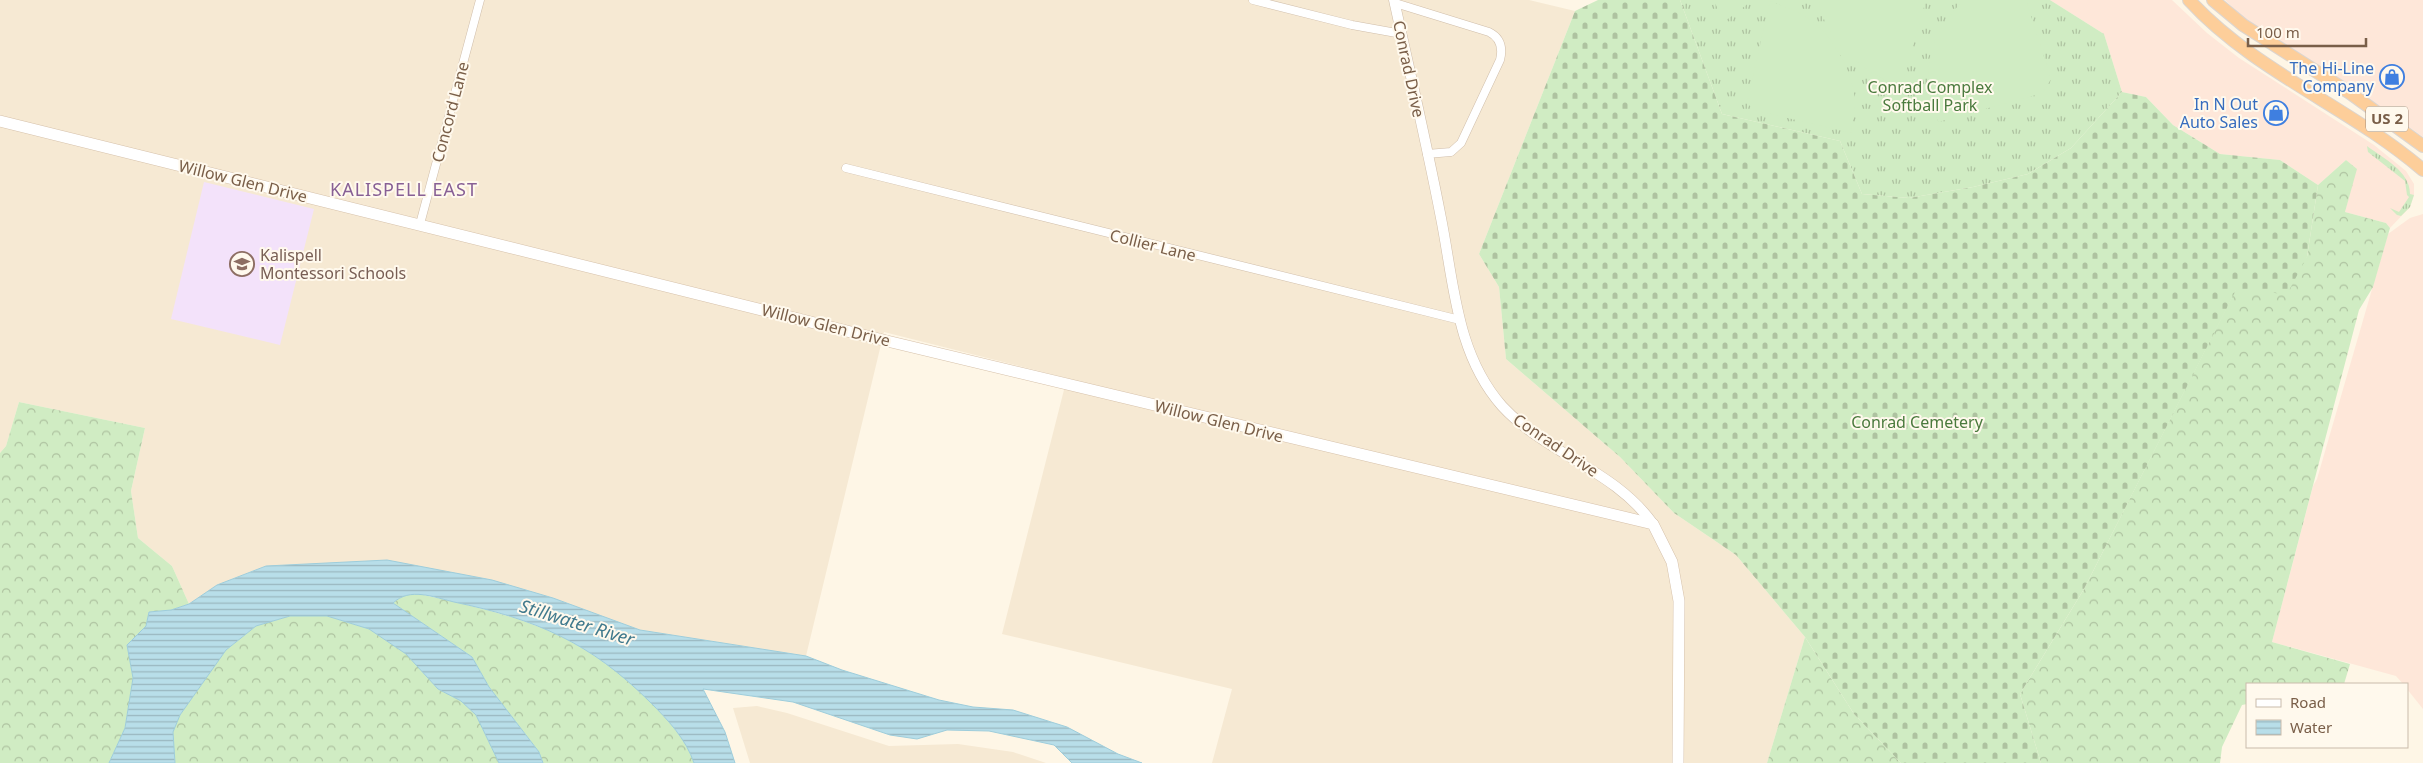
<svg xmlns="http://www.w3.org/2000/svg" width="2423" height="763" viewBox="0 0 2423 763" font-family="'Noto Sans',sans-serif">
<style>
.residential{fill:#f6e9d3}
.commercial{fill:#fee7d9}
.education{fill:#f3e2fa}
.grass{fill:url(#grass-tufts)}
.forest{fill:url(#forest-crowns)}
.cemetery{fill:url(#cemetery-stones)}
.garden{fill:#d0ecc3}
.water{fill:url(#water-rules);stroke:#9ecddb}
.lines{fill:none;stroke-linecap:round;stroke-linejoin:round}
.minor-casing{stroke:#d0beaa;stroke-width:9}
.tertiary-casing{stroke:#d0beaa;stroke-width:11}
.secondary-casing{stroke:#d6c1aa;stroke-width:12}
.trunk-casing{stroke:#dcd5cf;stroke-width:14}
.minor{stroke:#fff;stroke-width:8}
.tertiary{stroke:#fff;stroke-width:10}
.secondary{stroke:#fff;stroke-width:11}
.trunk{stroke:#fdce9a;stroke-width:12}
.labels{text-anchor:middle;stroke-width:4;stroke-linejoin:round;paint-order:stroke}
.shield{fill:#fff9ed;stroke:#a18c7a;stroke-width:1}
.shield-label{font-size:15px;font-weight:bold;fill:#795e48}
.shop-label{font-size:16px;fill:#366cbe;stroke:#fff9ed;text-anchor:end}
.street-label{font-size:16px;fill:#795e48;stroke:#fff9ed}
.park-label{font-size:16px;fill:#4a7a3d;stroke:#fff9ed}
.education-label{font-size:16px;fill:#785e54;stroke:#fff9ed;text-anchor:start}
.neighbourhood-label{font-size:18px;letter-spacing:1px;fill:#886095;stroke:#fff9ed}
.water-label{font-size:18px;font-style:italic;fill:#417a8d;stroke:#fff9ed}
</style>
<defs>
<pattern id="grass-tufts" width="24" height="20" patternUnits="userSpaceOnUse" patternTransform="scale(1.25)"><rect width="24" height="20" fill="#d0ecc3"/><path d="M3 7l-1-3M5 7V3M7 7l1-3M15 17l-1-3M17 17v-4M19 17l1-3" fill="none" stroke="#aec2a0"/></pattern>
<pattern id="forest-crowns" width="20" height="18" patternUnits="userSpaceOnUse" patternTransform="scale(1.25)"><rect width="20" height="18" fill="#d0ecc3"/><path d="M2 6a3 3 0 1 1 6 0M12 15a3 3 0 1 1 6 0" fill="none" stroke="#aec2a0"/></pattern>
<pattern id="cemetery-stones" width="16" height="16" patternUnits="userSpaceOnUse" patternTransform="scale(1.25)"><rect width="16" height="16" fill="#d0ecc3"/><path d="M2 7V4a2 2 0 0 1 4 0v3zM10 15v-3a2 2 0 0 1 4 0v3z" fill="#aec2a0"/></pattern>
<pattern id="water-rules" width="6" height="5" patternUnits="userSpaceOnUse" patternTransform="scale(1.25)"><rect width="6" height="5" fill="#b8dee9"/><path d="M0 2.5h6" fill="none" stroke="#9ab7bf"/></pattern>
</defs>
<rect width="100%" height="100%" fill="#fef6e6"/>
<g class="residential">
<polygon points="0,0 1529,0 1575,11 1479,254 1499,287 1506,359 1620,457 1674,513 1736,555 1805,637 1767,763 1212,763 1232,689 1002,634 1067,378 884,332 806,656 640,630 553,598 387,560 266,566 217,585 189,604 172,566 138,538 131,491 145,428 19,402 6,446 0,453"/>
<polygon points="757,706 787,713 889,746 958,744 1013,752 1046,763 750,763 733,708"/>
</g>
<g class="commercial">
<polygon points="2050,0 2172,0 2207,33 2239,58 2374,145 2406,171 2414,184 2414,195 2410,207 2390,228 2386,223 2345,212 2356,169 2346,160 2318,185 2280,160 2220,154 2173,125 2146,97 2122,92 2104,34"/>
<polygon points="2225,0 2423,0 2423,137 2391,114 2253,27"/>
<polygon points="2423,214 2423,709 2407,689 2407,684 2403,684 2396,676 2272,642 2313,486 2317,479 2388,234 2410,218"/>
</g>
<polygon class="education" points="204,182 314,209 280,345 171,319"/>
<g class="grass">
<polygon points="1680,0 2050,0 2104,34 2122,92 2071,148 2028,174 1973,187 1909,198 1862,194 1840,141 1722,114"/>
<path d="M 2367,146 C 2384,159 2410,171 2410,194 L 2414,195 L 2410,207 L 2401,216 L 2397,215 L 2390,208 L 2399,212 L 2409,197 L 2407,195 L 2405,181 L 2368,152 Z"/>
</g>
<g class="forest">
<polygon points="2346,160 2357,169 2345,212 2386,223 2390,228 2373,287 2359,310 2272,642 2350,664 2344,684 2247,684 2247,704 2242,705 2222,747 2220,763 2041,763 2020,694 2084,589 2236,289 2307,257 2318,185"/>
<polygon points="19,402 145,428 131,491 138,538 172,566 189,604 171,610 149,612 146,626 127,645 133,678 125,728 109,763 0,763 0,453 6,446"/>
<path d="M 415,593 C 513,615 576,628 650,702 C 668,720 686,739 694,763 L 543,763 L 539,752 L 489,687 L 472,657 L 393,603 L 402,596 Z"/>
<polygon points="290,616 327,616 369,629 406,654 438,689 461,701 476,715 499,763 175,763 172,732 180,715 226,650 256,626"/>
<polygon points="1805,637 1854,714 1901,763 1767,763"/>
</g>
<polygon class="cemetery" points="1598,0 1680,0 1722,114 1840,141 1862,194 1909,198 1973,187 2028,174 2071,148 2122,92 2146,97 2173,125 2220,154 2280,160 2318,185 2307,257 2287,294 2236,290 2084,589 2020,694 2041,763 1901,763 1854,714 1805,637 1736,555 1674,513 1620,457 1506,359 1499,287 1479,254 1575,11"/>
<g class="garden">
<polygon points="1713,0 1753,0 1725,21"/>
<path d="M 1819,0 L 1926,0 L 1902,85 C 1867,79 1822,37 1819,0 Z"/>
<path d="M 1964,0 L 2026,0 L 2051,79 L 2043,93 L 1938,122 C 1920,73 1926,37 1964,0 Z"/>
<path d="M 1770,1 C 1788,8 1807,15 1821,29 C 1839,47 1856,81 1855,106 C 1854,115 1852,124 1851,133 L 1754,110 L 1747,103 Z"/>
</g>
<path class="water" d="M 387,560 L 492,580 L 553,598 L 640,630 L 806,656 L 842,670 L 939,700 L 973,707 L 1013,710 L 1067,727 L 1118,754 L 1142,763 L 1072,763 L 1054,745 L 989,731 L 947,730 L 917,739 L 890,735 L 793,702 L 703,689 L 725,732 L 735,763 L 694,763 C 686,739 668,720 650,702 C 590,642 535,619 454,602 C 433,597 410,587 393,603 L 472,657 L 489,687 L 539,752 L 543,763 L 499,763 L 476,715 L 461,701 L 438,689 L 406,654 L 369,629 L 327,616 L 290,616 L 256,626 L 226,650 L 180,715 L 173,732 L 175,763 L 109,763 L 125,728 L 133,678 L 127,645 L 146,626 L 149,612 L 171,610 L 189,604 L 217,585 L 266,566 Z"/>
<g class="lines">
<defs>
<g id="minor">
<polyline points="1253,0 1352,25 1402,34"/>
<path d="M 1395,3 L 1489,32 C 1501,38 1503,48 1500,60 L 1461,143 L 1451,152 L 1427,154"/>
<polyline points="846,168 1460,320"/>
<polyline points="420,224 480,0"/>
</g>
<path id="tertiary" d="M 1394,0 C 1410,73 1427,145 1441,218 C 1454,283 1456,354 1502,406 C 1546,454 1615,470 1653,524"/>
<polyline id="secondary" points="0,121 887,341 1653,524 1672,562 1679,601 1678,763"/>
<g id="trunk">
<path d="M 2189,0 C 2255,72 2350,107 2423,170"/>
<polyline points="2213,0 2243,25 2350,93 2423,146"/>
</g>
</defs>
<use href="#minor" class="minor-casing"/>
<use href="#tertiary" class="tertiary-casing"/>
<use href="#secondary" class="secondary-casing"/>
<use href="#trunk" class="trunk-casing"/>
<use href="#minor" class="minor"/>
<use href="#tertiary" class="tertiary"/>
<use href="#secondary" class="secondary"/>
<use href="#trunk" class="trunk"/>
</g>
<defs>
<symbol id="shop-ring" viewBox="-11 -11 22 22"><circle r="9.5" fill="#fff9ed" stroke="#3f7fe0" stroke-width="1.5"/><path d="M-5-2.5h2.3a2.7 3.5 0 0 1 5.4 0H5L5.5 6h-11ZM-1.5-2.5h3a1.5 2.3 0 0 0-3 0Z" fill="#3f7fe0"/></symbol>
<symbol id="school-ring" viewBox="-11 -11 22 22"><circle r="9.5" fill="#fff9ed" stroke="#8d6e63" stroke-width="1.5"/><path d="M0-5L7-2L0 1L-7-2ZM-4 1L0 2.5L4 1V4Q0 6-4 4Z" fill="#8d6e63"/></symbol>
</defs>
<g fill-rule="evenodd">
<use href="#shop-ring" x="2378" y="63" width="28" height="28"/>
<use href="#shop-ring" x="2262" y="99" width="28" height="28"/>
<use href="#school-ring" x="228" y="250" width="28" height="28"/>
</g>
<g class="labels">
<rect class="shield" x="2366" y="106.5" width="42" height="25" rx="4"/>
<g class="shield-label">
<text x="2387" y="124">US 2</text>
</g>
<g class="shop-label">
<text x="2374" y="74">The Hi-Line<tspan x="2374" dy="18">Company</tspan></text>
<text x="2258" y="110">In N Out<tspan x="2258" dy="18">Auto Sales</tspan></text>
</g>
<g class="street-label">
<text transform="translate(1409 69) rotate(78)" y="6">Conrad Drive</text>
<text transform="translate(450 112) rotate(-75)" y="6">Concord Lane</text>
<text transform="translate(243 181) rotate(14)" y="6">Willow Glen Drive</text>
<text transform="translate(1153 245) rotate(14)" y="6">Collier Lane</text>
<text transform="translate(826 325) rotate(14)" y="6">Willow Glen Drive</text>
<text transform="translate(1219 421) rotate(14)" y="6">Willow Glen Drive</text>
<text transform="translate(1556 445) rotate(34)" y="6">Conrad Drive</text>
</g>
<g class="park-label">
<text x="1930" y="93">Conrad Complex<tspan x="1930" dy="18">Softball Park</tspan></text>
<text x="1917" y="428">Conrad Cemetery</text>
</g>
<g class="education-label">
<text x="260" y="261">Kalispell<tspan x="260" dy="18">Montessori Schools</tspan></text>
</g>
<g class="neighbourhood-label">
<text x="404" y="196">KALISPELL EAST</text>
</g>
<g class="water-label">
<text transform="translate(577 623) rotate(17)" y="6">Stillwater River</text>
</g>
</g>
<rect x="2246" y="683" width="162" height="65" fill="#fff9ed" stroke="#c9bbab"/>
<rect x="2256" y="699" width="25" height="8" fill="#ffffff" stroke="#c9bbab"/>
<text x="2290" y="708" font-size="15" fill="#795e48">Road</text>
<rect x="2256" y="720" width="25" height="15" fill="url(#water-rules)" stroke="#c9bbab"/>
<text x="2290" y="733" font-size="15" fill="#795e48">Water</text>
<path d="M2248 38v8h118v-8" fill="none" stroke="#795e48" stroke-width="2.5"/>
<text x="2256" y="38" font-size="15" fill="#795e48" stroke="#fff9ed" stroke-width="4" paint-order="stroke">100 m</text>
</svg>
